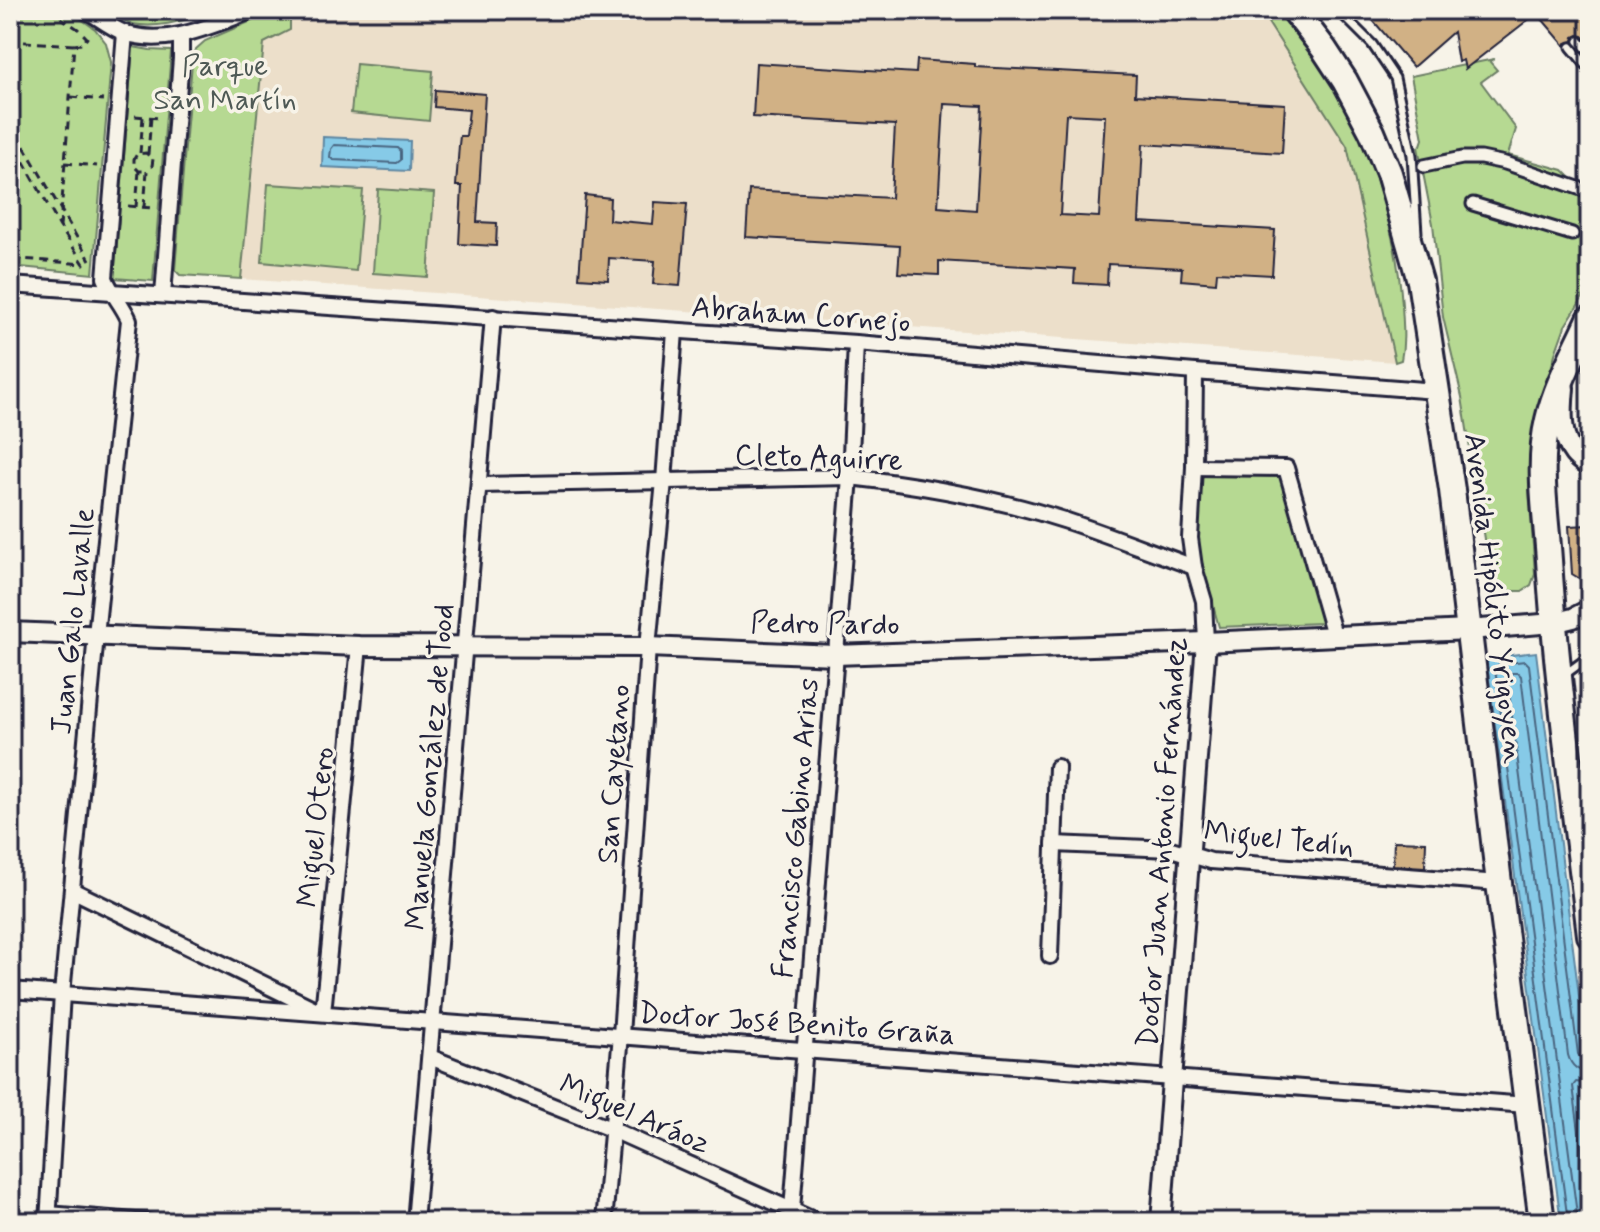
<svg xmlns="http://www.w3.org/2000/svg" width="1600" height="1232" viewBox="0 0 1600 1232" font-family="Mynerve,sans-serif">
<style>
.built{fill:#ecdfca}
.green{fill:#b6d992;stroke:#6c7e66;stroke-width:2}
.water{fill:#86cae7;stroke:#5e87a2;stroke-width:2}
.lines{fill:none;stroke-linecap:round;stroke-linejoin:round}
.shore{stroke:#4a6580;stroke-width:2}
.building{fill:#d1b185;stroke:#22223b;stroke-width:2;fill-rule:evenodd}
.service-casing{stroke:#22223b;stroke-width:13}
.pedestrian-casing{stroke:#22223b;stroke-width:17}
.minor-casing{stroke:#22223b;stroke-width:20}
.tertiary-casing{stroke:#22223b;stroke-width:24}
.trunk-casing{stroke:#22223b;stroke-width:30}
.path{stroke:#22223b;stroke-width:3;stroke-dasharray:8 6;stroke-linecap:butt}
.service{stroke:#f7f3e8;stroke-width:7}
.pedestrian{stroke:#f7f3e8;stroke-width:11}
.minor{stroke:#f7f3e8;stroke-width:14}
.tertiary{stroke:#f7f3e8;stroke-width:18}
.trunk{stroke:#f7f3e8;stroke-width:24}
.labels{text-anchor:middle;stroke-width:7;stroke-linejoin:round;paint-order:stroke}
.park-label{font-size:30px;fill:#4e5955;stroke:#f7f3e8}
.street-label{font-size:30px;fill:#22223b;stroke:#f7f3e8}
</style>
<rect width="100%" height="100%" fill="#f7f3e8"/>
<filter id="ink" filterUnits="userSpaceOnUse"><feTurbulence type="fractalNoise" baseFrequency=".0125" numOctaves="2"/><feDisplacementMap in="SourceGraphic" scale="16" xChannelSelector="R" yChannelSelector="G"/><feConvolveMatrix kernelMatrix="1 2 1 2 8 2 1 2 1" color-interpolation-filters="sRGB"/></filter>
<g filter="url(#ink)">
<polygon class="built" points="312,10 1260,10 1347,146 1395,362 241,279 264,43 290,30 290,18"/>
<g class="green">
<polygon points="10,10 68,10 95,29 106,43 111,62 93,274 10,266"/>
<path d="M 104,10 L 220,10 C 193,17 161,30 133,24 C 123,21 113,15 104,10 Z"/>
<polygon points="277,10 312,10 290,18 290,30 264,43 241,279 180,275 175,270 192,62 196,49 205,41"/>
<path d="M 1260,10 L 1279,10 C 1298,34 1318,57 1334,84 C 1371,147 1397,232 1402,305 C 1403,324 1405,341 1401,360 L 1395,362 L 1347,146 Z"/>
<polygon points="133,47 150,50 171,51 153,281 114,278"/>
<polygon points="1494,59 1490,62 1497,70 1481,82 1516,129 1508,155 1563,170 1573,180 1590,186 1590,286 1565,326 1555,354 1544,395 1533,453 1529,489 1535,574 1531,585 1522,591 1510,591 1501,589 1494,582 1488,565 1462,397 1443,317 1433,224 1418,147 1421,145 1423,139 1411,76"/>
<polygon points="356,64 433,71 429,121 351,113"/>
<polygon points="268,184 363,190 356,271 262,262"/>
<polygon points="378,189 434,193 428,277 373,273"/>
<polygon points="1202,474 1282,474 1322,623 1219,627 1201,562 1198,537"/>
</g>
<g class="water">
<polygon points="323,137 410,141 409,171 322,167"/>
<polygon points="1536,652 1590,1084 1590,1222 1561,1222 1486,658"/>
</g>
<g class="lines">
<g class="shore">
<polygon points="334,145 398,148 401,151 401,160 397,163 333,160 330,157 331,149"/>
<polyline points="1590,1084 1576,1082 1573,1086 1590,1215"/>
<polyline points="1568,1222 1495,669 1499,664 1525,661 1529,665 1578,1054 1582,1060 1590,1062"/>
<path d="M 1578,1222 L 1507,678 L 1510,673 L 1518,673 L 1521,676 L 1568,1055 C 1571,1066 1579,1072 1590,1072"/>
</g>
</g>
<g class="building">
<polygon points="1364,10 1590,10 1590,43 1583,36 1578,35 1574,37 1573,41 1566,43 1565,46 1537,13 1465,69 1463,60 1458,62 1453,32 1413,67"/>
<path d="M 917,60 L 975,64 L 975,67 L 1136,75 L 1135,95 L 1285,104 L 1282,153 L 1143,144 L 1139,222 L 1275,230 L 1272,275 L 1217,272 L 1216,283 L 1181,280 L 1182,268 L 1108,264 L 1107,285 L 1074,283 L 1075,269 L 939,261 L 939,275 L 898,273 L 900,246 L 746,237 L 749,190 L 891,198 L 895,125 L 753,117 L 756,63 L 916,73 ZM 944,104 L 982,106 L 976,210 L 938,207 ZM 1066,114 L 1105,116 L 1099,217 L 1060,215 Z"/>
<polygon points="435,90 485,94 477,222 497,223 496,246 459,244 462,186 456,186 459,145 460,136 466,136 469,110 434,107"/>
<polygon points="585,195 610,198 609,220 653,224 655,202 687,204 680,286 653,284 655,261 609,258 608,280 579,278"/>
<polygon points="1590,525 1590,585 1572,574 1569,526"/>
<polygon points="1394,841 1426,842 1425,867 1393,865"/>
</g>
<g class="lines">
<defs>
<g id="service">
<polyline points="1338,10 1372,44 1395,78 1412,155 1417,233"/>
<polyline points="1579,41 1590,52"/>
<polyline points="1571,47 1590,70"/>
<polyline points="1564,675 1590,656"/>
</g>
<g id="pedestrian">
<polyline points="1424,166 1462,158 1481,158 1505,163 1590,192"/>
<polyline points="1473,204 1572,234"/>
</g>
<g id="minor">
<path d="M 86,10 C 98,17 111,28 125,33 C 168,48 214,24 254,10"/>
<polyline points="10,285 856,343 1195,372 1436,391"/>
<polyline points="163,295 181,58 181,36"/>
<polyline points="1195,372 1194,467 1190,538 1194,567 1204,601 1206,642"/>
<polyline points="1194,467 1286,468 1334,635"/>
<path d="M 479,485 L 850,477 C 921,485 999,499 1067,521 C 1109,535 1152,552 1194,567"/>
<polyline points="1054,844 1171,849 1211,861 1499,883"/>
<polyline points="72,890 323,1013 359,646"/>
<polyline points="1050,956 1057,767"/>
<polyline points="10,990 1527,1105"/>
<polyline points="430,1057 613,1130 818,1222"/>
<polyline points="48,1214 148,1222"/>
<path d="M 48,1222 L 62,994 L 96,635 L 129,320 C 123,305 111,293 105,278 L 125,33"/>
<polyline points="415,1222 493,317"/>
<polyline points="604,1222 621,1035 648,647 664,481 675,331"/>
<polyline points="791,1222 850,477 856,343"/>
</g>
<g id="tertiary">
<path d="M 1564,388 C 1562,409 1560,437 1574,454 C 1578,459 1585,464 1590,468"/>
<polyline points="10,632 359,646 648,647 835,655 1206,642 1469,630 1553,623 1573,618 1590,609"/>
<polyline points="1161,1222 1206,642"/>
</g>
<g id="trunk">
<polyline points="1294,10 1324,49 1345,81 1372,132 1389,173 1420,281 1452,490 1499,883 1542,1222"/>
<path d="M 1590,319 C 1575,352 1556,385 1548,420 C 1537,465 1546,514 1549,560 C 1557,685 1575,810 1590,935"/>
</g>
</defs>
<use href="#service" class="service-casing"/>
<use href="#pedestrian" class="pedestrian-casing"/>
<use href="#minor" class="minor-casing"/>
<use href="#tertiary" class="tertiary-casing"/>
<use href="#trunk" class="trunk-casing"/>
<g class="path">
<polyline points="49,10 78,29 87,38 82,44 74,45 60,227"/>
<polyline points="147,10 157,10"/>
<polyline points="10,41 74,45"/>
<polyline points="71,97 103,100"/>
<polyline points="135,116 159,118"/>
<polyline points="10,122 90,260"/>
<polyline points="10,137 60,227 84,264 10,258"/>
<polyline points="140,153 143,117"/>
<polyline points="148,154 151,117"/>
<polyline points="65,163 97,166"/>
<polyline points="128,206 152,208"/>
<polyline points="136,207 139,171"/>
<polyline points="144,207 147,171 152,166 153,159 146,153 137,154 134,159 134,166 139,171 147,171"/>
</g>
<use href="#service" class="service"/>
<use href="#pedestrian" class="pedestrian"/>
<use href="#minor" class="minor"/>
<use href="#tertiary" class="tertiary"/>
<use href="#trunk" class="trunk"/>
</g>
</g>
<g class="labels">
<g class="park-label">
<text x="225" y="75">Parque<tspan x="225" dy="34">San Martín</tspan></text>
</g>
<g class="street-label">
<text transform="translate(801 314) rotate(4)" y="10">Abraham Cornejo</text>
<text transform="translate(819 457) rotate(2)" y="10">Cleto Aguirre</text>
<text transform="translate(1495 598) rotate(83)" y="10">Avenida Hipólito Yrigoyen</text>
<text transform="translate(72 621) rotate(-84)" y="10">Juan Galo Lavalle</text>
<text transform="translate(825 623) rotate(1)" y="10">Pedro Pardo</text>
<text transform="translate(429 767) rotate(-85)" y="10">Manuela González de Tood</text>
<text transform="translate(613 774) rotate(-86)" y="10">San Cayetano</text>
<text transform="translate(315 827) rotate(-84)" y="10">Miguel Otero</text>
<text transform="translate(795 828) rotate(-85)" y="10">Francisco Gabino Arias</text>
<text transform="translate(1279 838) rotate(6)" y="10">Miguel Tedín</text>
<text transform="translate(1161 842) rotate(-86)" y="10">Doctor Juan Antonio Fernández</text>
<text transform="translate(797 1023) rotate(4)" y="10">Doctor José Benito Graña</text>
<text transform="translate(635 1113) rotate(23)" y="10">Miguel Aráoz</text>
</g>
</g>
<rect width="1600" height="1232" fill="none" stroke="#f7f3e8" stroke-width="40"/>
<rect x="20" y="20" width="1560" height="1192" fill="none" stroke="#22223b" stroke-width="3" filter="url(#ink)"/>
</svg>
